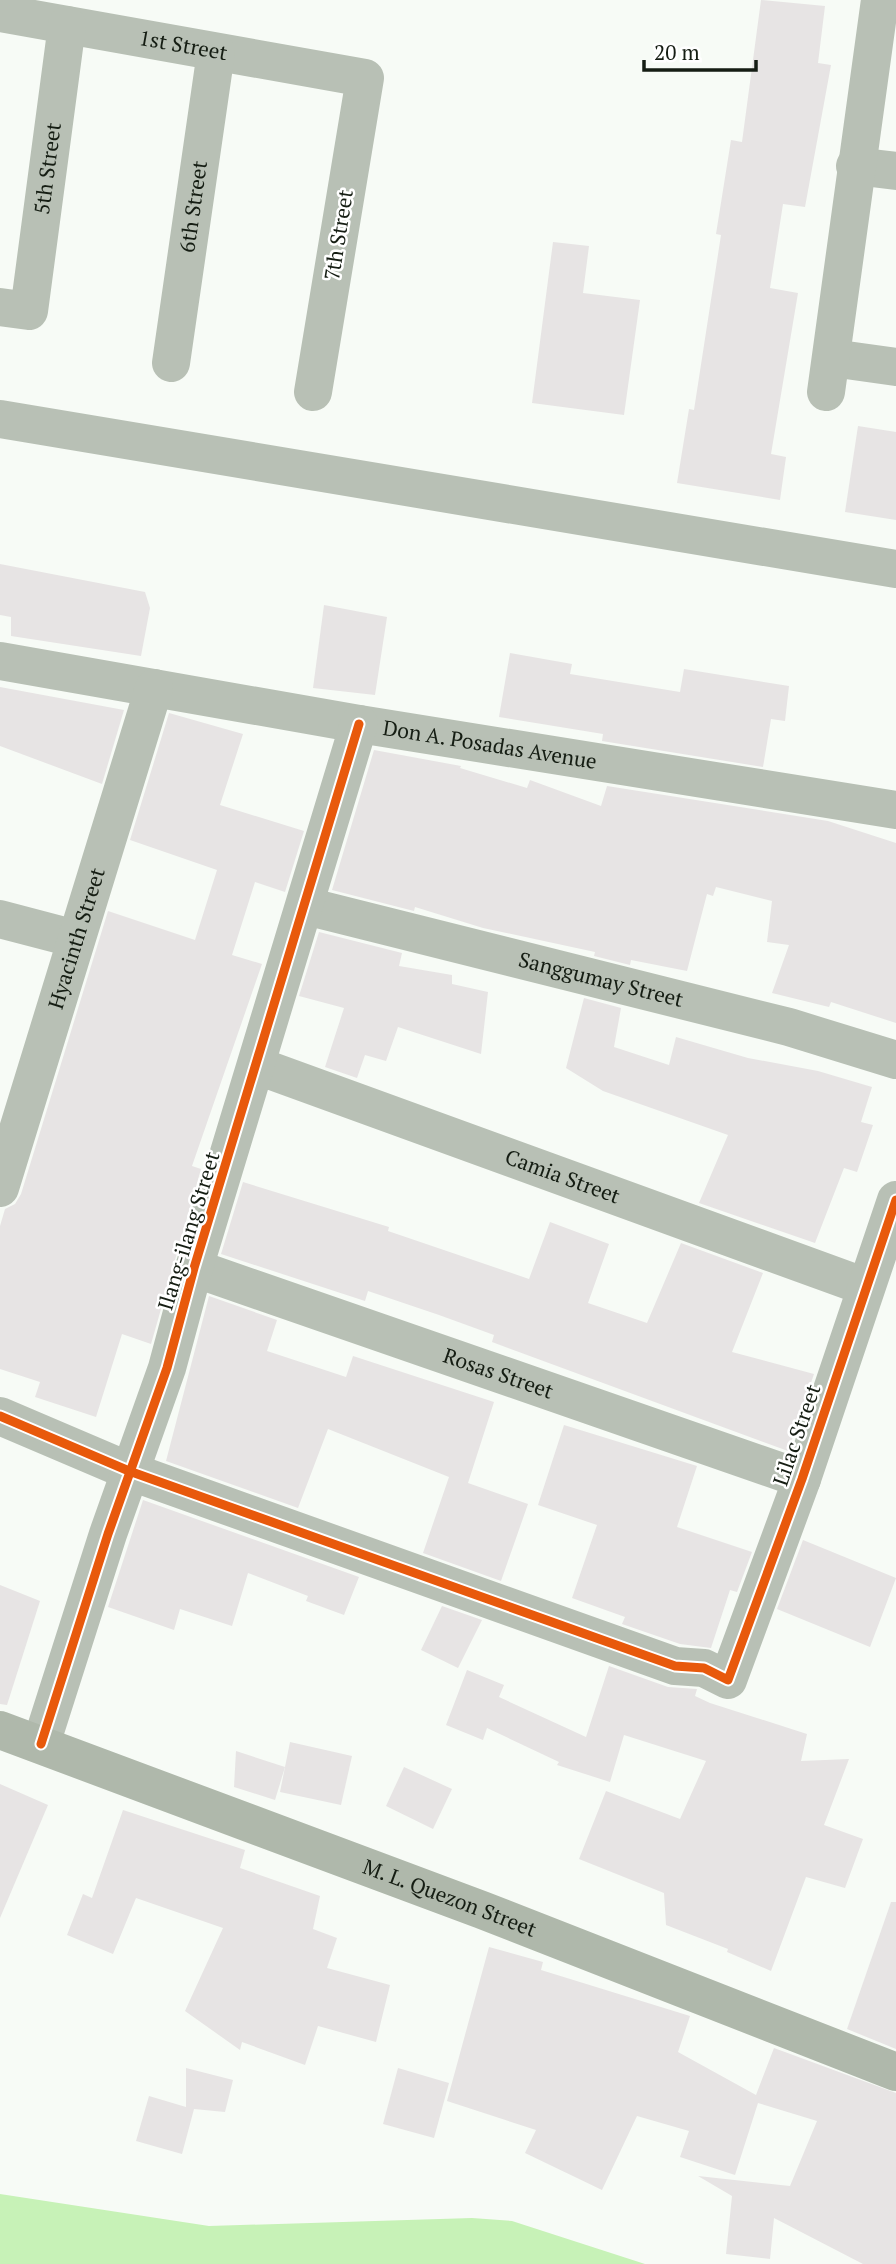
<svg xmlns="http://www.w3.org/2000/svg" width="896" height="2264" viewBox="0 0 896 2264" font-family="'PT Serif',serif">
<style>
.water{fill:#c7f2b7}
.building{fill:#e7e4e4}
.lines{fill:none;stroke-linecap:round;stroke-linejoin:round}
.minor{stroke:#b8c0b5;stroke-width:38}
.major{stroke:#afb8ab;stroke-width:38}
.cycleway-casing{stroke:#fff;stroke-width:13}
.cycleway{stroke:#e8590c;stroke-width:9}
.labels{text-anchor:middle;stroke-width:5;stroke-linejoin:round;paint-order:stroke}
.street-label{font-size:21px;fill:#151d13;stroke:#fff}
</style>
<rect width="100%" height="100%" fill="#f7fbf6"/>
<polygon class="water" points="0,2194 209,2226 472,2218 512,2221 645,2264 0,2264"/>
<g class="building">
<polygon points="761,0 825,6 818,63 831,65 805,207 783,204 770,288 798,293 771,454 786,457 780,500 677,483 689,409 694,410 721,235 716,234 731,140 742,142"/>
<polygon points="553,242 589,246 583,293 640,300 624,415 532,403"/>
<polygon points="858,426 896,432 896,520 845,512"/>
<polygon points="0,564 145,592 150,608 141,656 11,636 11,617 0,615"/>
<polygon points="324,605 387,617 375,695 313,688"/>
<polygon points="510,653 572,664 570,674 680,692 684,669 789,686 785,721 771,719 763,767 602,741 603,734 499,717"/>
<polygon points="0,687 124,710 102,784 0,746"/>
<polygon points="169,713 243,734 220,805 304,831 285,892 255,882 232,955 262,964 192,1166 201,1169 151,1344 122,1334 96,1417 35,1397 40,1382 0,1369 0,1226 5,1209 15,1204 21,1194 108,911 195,940 217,870 130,840"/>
<polygon points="374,750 461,766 460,768 527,788 530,780 601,806 607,786 828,821 896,843 896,1023 831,1002 829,1007 772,993 789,945 767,942 772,901 716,887 713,896 707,894 687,971 631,960 630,965 594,956 595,952 483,928 415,907 414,911 332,890"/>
<polygon points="319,932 402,953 399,966 452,975 452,984 488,992 481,1054 398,1027 386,1061 365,1055 357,1078 325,1067 344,1008 299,996"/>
<polygon points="584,998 621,1008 614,1047 669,1065 676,1037 748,1058 818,1071 872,1087 861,1122 873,1125 857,1172 844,1168 815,1243 699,1203 728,1135 603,1091 566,1068"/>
<polygon points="243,1182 389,1227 388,1231 529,1279 550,1222 609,1244 588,1303 647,1323 681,1243 763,1273 732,1352 814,1374 788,1451 492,1342 494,1335 439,1315 368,1291 365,1301 221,1254"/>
<polygon points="209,1296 277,1320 267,1351 346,1377 353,1356 494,1402 468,1483 528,1504 501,1581 423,1553 449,1477 328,1429 298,1508 166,1461"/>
<polygon points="564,1425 697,1466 677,1527 752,1552 737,1592 730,1590 711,1648 680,1644 622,1624 625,1617 572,1598 597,1525 538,1505"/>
<polygon points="143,1500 359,1577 344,1615 306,1601 308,1596 248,1573 232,1626 180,1609 174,1630 108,1607"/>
<polygon points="803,1540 896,1578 870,1647 777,1609"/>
<polygon points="0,1585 40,1601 7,1705 0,1704"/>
<polygon points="442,1606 482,1620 458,1668 421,1650"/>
<polygon points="609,1666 668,1687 697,1689 695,1696 710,1703 807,1734 801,1761 849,1759 824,1825 863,1839 845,1888 806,1877 771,1971 727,1952 728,1949 666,1925 664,1893 579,1859 606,1791 680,1819 706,1761 624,1735 610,1782 557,1765 559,1762 487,1728 483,1740 446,1725 467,1670 504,1685 499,1697 586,1737"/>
<polygon points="290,1742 352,1756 341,1805 280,1792"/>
<polygon points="236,1751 285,1767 275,1800 234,1787"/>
<polygon points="404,1767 452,1789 433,1829 386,1806"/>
<polygon points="0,1784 48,1805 0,1918"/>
<polygon points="123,1810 245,1850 240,1868 320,1896 313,1929 337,1938 327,1968 390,1985 376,2042 318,2026 305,2065 242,2042 240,2050 185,2011 223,1928 136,1898 113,1954 67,1935 83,1894 92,1898"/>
<polygon points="891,1902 896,1902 896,2049 847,2029"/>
<polygon points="489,1947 543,1962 541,1970 690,2016 678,2052 756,2095 774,2048 896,2093 896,2264 863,2264 774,2218 770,2259 726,2254 732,2196 698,2176 790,2186 817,2121 758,2103 735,2175 680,2157 689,2131 637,2116 602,2190 525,2153 536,2130 447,2101"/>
<polygon points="186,2068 233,2080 225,2112 194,2109 182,2154 136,2141 149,2096 186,2107"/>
<polygon points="398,2068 449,2083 434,2138 383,2124"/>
</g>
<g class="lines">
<g class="minor">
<path id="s1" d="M 0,13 L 365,78 L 313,392"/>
<polyline points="855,166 896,171"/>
<path id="s2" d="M 0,307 L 29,311 L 67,25"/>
<polyline points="832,358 896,367"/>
<path id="s3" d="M 171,363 L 216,52"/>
<polyline points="826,392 880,0"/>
<polyline points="0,419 896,569"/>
<path id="s4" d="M 0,661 L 359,724 L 896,810"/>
<path id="s5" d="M 306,906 L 789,1027 L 896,1060"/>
<polyline points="0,919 76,939"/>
<path id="s6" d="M 258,1066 L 866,1287"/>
<path id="s7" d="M 0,1188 L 154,688"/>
<path id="s8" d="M 194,1268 L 802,1479"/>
<polyline points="0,1416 129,1471 675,1666 704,1668 728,1680 802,1479 896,1200"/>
<polyline points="41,1744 108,1534 167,1368 194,1268 359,724"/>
</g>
<path class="major" id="s9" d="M 0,1730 L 482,1910 L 896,2072"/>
<defs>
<g id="cycleway">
<polyline points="0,1416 129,1471 675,1666 704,1668 728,1680 802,1479 896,1200"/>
<polyline points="41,1744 108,1534 167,1368 194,1268 359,724"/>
</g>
</defs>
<use href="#cycleway" class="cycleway-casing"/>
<use href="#cycleway" class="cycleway"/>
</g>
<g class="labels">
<g class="street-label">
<text dy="7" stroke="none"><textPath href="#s1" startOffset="186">1st Street</textPath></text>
<text dy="7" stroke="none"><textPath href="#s2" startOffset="173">5th Street</textPath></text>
<text dy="7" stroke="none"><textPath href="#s3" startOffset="158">6th Street</textPath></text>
<text transform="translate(339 235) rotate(-81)" y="7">7th Street</text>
<text dy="7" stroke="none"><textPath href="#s4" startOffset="497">Don A. Posadas Avenue</textPath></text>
<text dy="7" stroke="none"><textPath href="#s7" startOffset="261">Hyacinth Street</textPath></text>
<text dy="7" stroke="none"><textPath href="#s5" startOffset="304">Sanggumay Street</textPath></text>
<text dy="7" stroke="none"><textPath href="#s6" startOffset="324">Camia Street</textPath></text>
<text transform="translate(189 1231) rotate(-73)" y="7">Ilang-ilang Street</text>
<text dy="7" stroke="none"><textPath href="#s8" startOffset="322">Rosas Street</textPath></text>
<text transform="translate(797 1435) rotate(-71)" y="7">Lilac Street</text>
<text dy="7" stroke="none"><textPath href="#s9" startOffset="480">M. L. Quezon Street</textPath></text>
</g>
</g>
<path d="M644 60v10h112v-10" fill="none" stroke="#151d13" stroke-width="3.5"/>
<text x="654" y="60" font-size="21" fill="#151d13" stroke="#ffffff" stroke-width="5" paint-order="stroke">20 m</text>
</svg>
